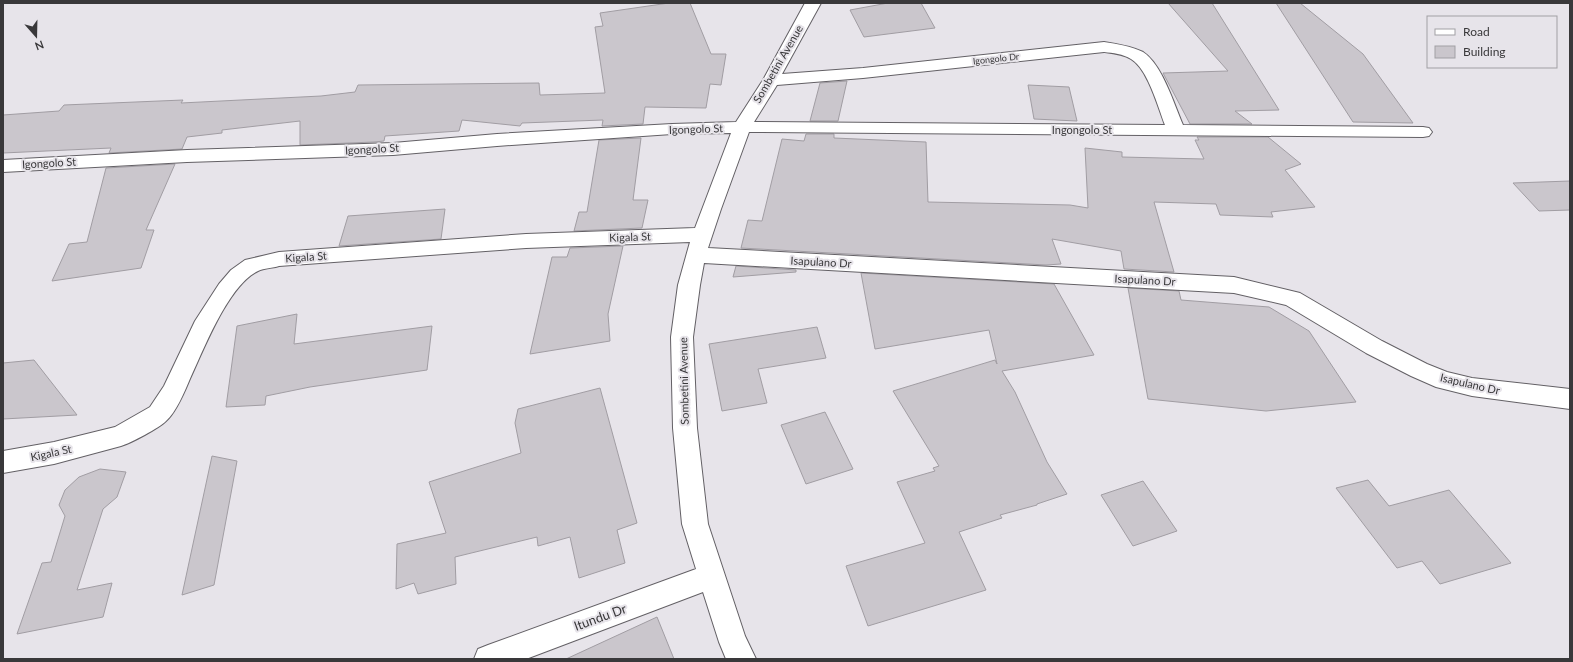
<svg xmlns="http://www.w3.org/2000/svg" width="1573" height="662" viewBox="0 0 1573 662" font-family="Lato,sans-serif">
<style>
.building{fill:#cac6cc;stroke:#a19da3}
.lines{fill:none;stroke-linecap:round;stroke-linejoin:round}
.minor-casing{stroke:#636065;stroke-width:2}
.minor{fill:#fff;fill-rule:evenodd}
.labels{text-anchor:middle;stroke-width:4;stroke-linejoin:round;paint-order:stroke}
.far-street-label{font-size:9px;fill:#39383a;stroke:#e7e4ea}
.street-label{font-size:11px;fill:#39383a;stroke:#e7e4ea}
.near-street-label{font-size:13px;fill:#39383a;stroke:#e7e4ea}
</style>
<rect width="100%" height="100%" fill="#e7e4ea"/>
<g class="building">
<polygon points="669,3 690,3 711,54 726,54 721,85 710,84 706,108 645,107 643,124 602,126 603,120 522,123 520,126 462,120 459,131 385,136 384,141 374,142 300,145 300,121 222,130 222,133 187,137 182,149 109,153 111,148 3,153 3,115 59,111 64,105 183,100 181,103 321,96 355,92 358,85 539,83 540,95 605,93 595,27 603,26 600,13"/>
<polygon points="888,3 921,3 935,28 864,37 850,10"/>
<polygon points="1168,3 1212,3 1279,110 1235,111 1252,124 1190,124 1163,73 1228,71"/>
<polygon points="1276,3 1300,3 1363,54 1413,123 1353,122"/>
<polygon points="847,81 838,121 810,121 820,83"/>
<polygon points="1028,85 1069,87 1077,121 1034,119"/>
<polygon points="806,134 834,134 834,138 926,142 928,202 1070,205 1088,208 1085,148 1122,152 1122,157 1204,159 1195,140 1199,140 1197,137 1268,137 1301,164 1285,170 1315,207 1271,212 1273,217 1220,215 1216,204 1154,202 1174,272 1124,269 1121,251 1052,239 1061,264 1046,265 741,248 748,220 762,221 782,139 804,141"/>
<polygon points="641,138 633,200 648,200 642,228 574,231 579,212 587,212 599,140"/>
<polygon points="175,164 146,230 154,230 141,268 52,281 69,244 87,242 106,168"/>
<polygon points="1570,181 1570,210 1539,211 1513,183"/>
<polygon points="445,209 441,239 339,246 348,216"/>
<polygon points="623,246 608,314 610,341 530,354 552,257 567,257 570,248"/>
<polygon points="736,266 796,270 796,272 733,277"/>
<polygon points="861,273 1054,284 1094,355 1002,371 1015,392 1047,462 1067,494 1037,504 1037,505 1000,515 1002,518 959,532 986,590 868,626 846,566 925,543 897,482 935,471 933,468 939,466 893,391 995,360 997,364 989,330 875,349"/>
<polygon points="1128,288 1179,291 1181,300 1269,307 1309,331 1356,402 1266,411 1148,399"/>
<polygon points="297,314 294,344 432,326 427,370 310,387 266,396 265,405 226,407 237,326"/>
<polygon points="817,327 826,358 758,369 767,403 722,411 709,344"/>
<polygon points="34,360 77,415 3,419 3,363"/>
<polygon points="600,388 637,523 617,530 625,563 579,578 570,537 538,546 537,537 455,557 456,584 418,594 414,583 396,589 397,544 446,533 429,482 521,453 515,423 518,409"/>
<polygon points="825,412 853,469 806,484 781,425"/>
<polygon points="212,456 237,461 214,585 182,595"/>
<polygon points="100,469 126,472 117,497 103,509 77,590 112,583 103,617 17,634 42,563 51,562 65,516 59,505 65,490 79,477"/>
<polygon points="1368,480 1389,506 1449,490 1511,563 1440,584 1422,561 1397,568 1336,488"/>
<polygon points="1143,481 1177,531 1133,546 1101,495"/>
<polygon points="657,617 674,659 566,659"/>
</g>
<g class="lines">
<defs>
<path id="minor" d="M 805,3 L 821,3 L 782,74 L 863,68 L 1104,42 C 1117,44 1131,46 1143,52 C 1162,64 1174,104 1183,125 L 1423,127 L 1429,128 L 1432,132 L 1429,136 L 1423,137 L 749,132 L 721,209 L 708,248 L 1234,277 L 1300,293 L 1382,341 L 1427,364 L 1447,372 L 1472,378 L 1570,389 L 1570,409 L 1472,396 L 1436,387 L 1411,376 L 1366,353 L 1286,305 L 1234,293 L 704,263 L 700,285 L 693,337 L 697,428 L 708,524 L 745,636 L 756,659 L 726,659 L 719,642 L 703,592 L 526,659 L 474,659 L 478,649 L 488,645 L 696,569 L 682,524 L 673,428 L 671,337 L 678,285 L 690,242 L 526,248 L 279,266 C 273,268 264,268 258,271 C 228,285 203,351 189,381 C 184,393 176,412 166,421 C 159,428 131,443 121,446 L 54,464 L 3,473 L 3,451 L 54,442 L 115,427 L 150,407 L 164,386 L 195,321 L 219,284 L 231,270 L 245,260 L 279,252 L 526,234 L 695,228 L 731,133 L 672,134 L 497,146 L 393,155 L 187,162 L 3,172 L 3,160 L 187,150 L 393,143 L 497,134 L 672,124 L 736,122 L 763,80 ZM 1104,52 C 1113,53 1123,54 1131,59 C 1148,69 1158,107 1165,125 L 754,122 L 777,85 L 863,78 Z"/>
</defs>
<use href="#minor" class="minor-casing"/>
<use href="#minor" class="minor"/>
</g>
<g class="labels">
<g class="far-street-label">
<text transform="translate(996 59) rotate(-6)" y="3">Igongolo Dr</text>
</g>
<g class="street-label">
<text transform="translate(778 64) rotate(-60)" y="4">Sombetini Avenue</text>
<text transform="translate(696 129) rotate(-2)" y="4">Igongolo St</text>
<text x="1082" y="134">Ingongolo St</text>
<text transform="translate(372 149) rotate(-3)" y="4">Igongolo St</text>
<text transform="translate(49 163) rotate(-3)" y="4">Igongolo St</text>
<text transform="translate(630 237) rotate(-2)" y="4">Kigala St</text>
<text transform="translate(306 257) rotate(-4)" y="4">Kigala St</text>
<text transform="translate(821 262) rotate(3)" y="4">Isapulano Dr</text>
<text transform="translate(1145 280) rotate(3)" y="4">Isapulano Dr</text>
<text transform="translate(684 381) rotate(-91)" y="4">Sombetini Avenue</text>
<text transform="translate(1470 384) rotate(13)" y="4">Isapulano Dr</text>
<text transform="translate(51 453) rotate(-12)" y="4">Kigala St</text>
</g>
<g class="near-street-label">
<text transform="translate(600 617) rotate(-20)" y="5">Itundu Dr</text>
</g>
</g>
<rect width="1573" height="662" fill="none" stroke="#39383a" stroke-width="8"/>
<rect x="1427" y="16" width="130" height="52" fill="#e7e4ea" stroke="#a19fa4"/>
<rect x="1435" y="29" width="20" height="6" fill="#ffffff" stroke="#a19fa4"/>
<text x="1463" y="36" font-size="12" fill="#39383a">Road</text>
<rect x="1435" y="46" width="20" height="12" fill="#cac6cc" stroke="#a19fa4"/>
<text x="1463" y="56" font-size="12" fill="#39383a">Building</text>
<g transform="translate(36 36) rotate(160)" stroke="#e7e4ea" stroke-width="3" paint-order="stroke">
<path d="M0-3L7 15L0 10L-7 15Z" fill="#39383a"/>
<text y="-6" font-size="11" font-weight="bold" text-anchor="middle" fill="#39383a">N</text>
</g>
</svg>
